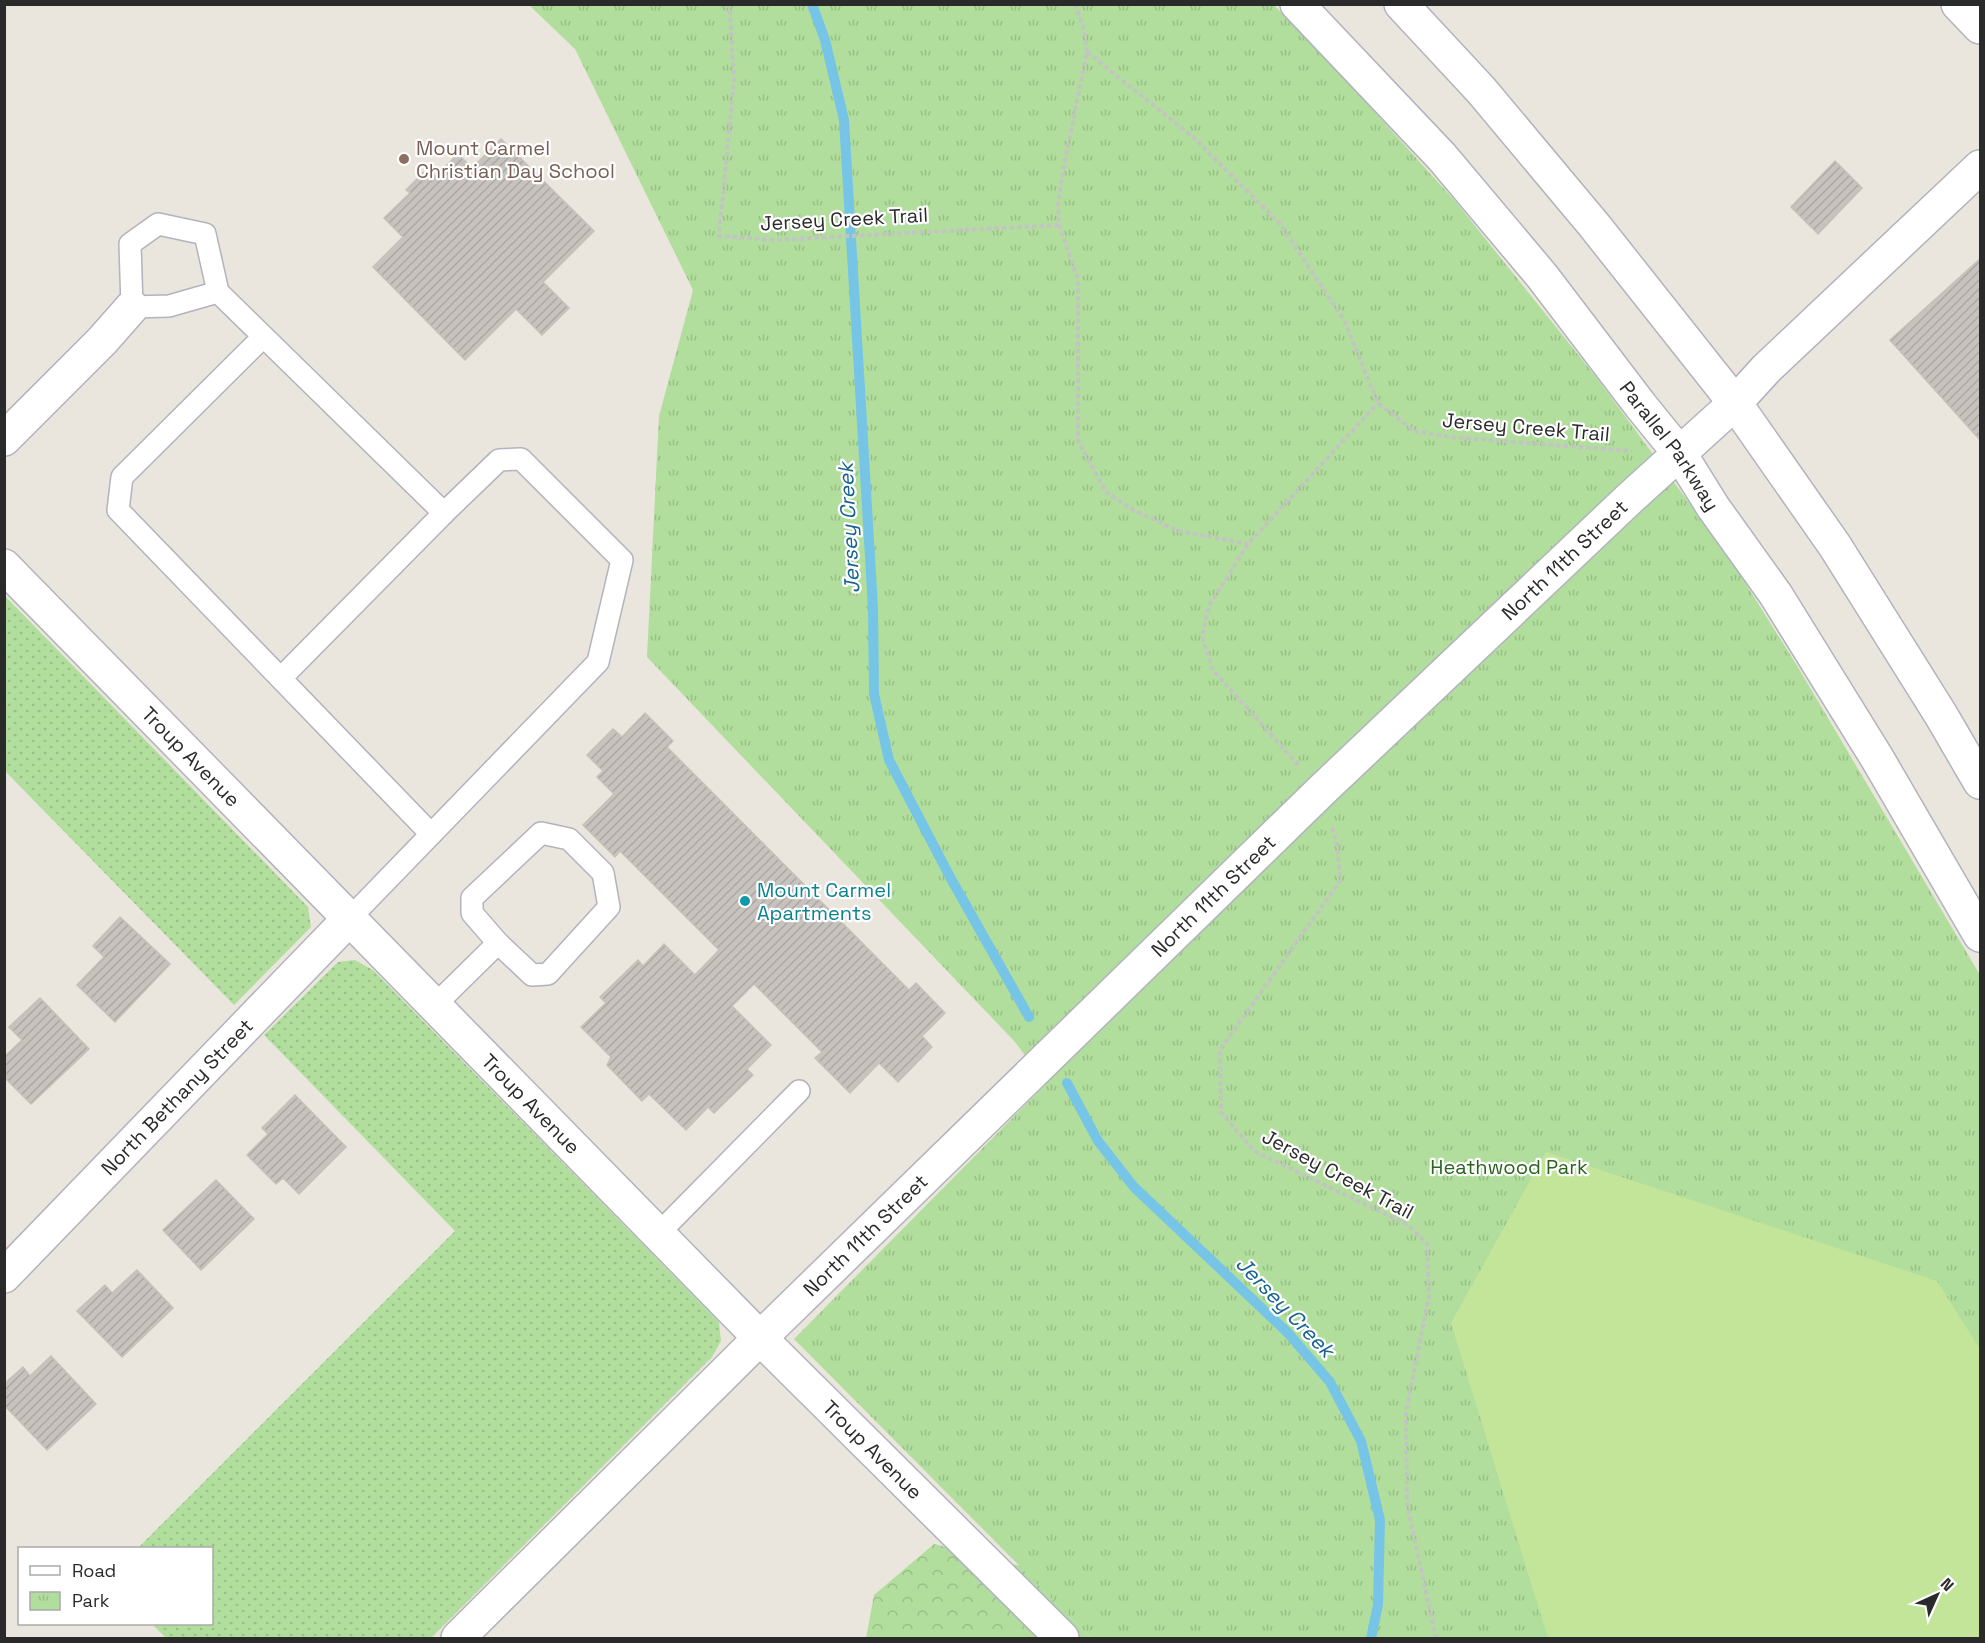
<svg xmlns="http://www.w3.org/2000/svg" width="1985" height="1643" viewBox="0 0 1985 1643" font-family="'Space Grotesk',sans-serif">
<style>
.grass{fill:url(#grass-dots)}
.forest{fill:url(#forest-crowns)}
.park{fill:url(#park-tufts)}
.pitch{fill:#c2e59a}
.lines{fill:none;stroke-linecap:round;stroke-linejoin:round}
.stream{stroke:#77c5e6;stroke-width:10}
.building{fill:url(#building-hatch);stroke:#c6c1b7;stroke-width:1.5}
.lane-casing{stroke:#b1b3bd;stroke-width:24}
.street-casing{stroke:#b1b3bd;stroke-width:36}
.secondary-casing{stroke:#b1b3bd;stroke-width:36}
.path{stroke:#c3c3c3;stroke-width:4;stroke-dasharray:4.5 3;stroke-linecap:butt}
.lane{stroke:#fff;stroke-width:21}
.street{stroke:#fff;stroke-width:33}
.secondary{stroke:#fff;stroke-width:33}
.education-dot{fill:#8d6e63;stroke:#fff;stroke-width:2}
.culture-dot{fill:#0f9aa8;stroke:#fff;stroke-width:2}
.labels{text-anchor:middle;stroke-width:4.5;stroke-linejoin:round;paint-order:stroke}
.education-label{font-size:20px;fill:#785e54;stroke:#fff;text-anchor:start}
.street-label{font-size:20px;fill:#2a2a2a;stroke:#fff}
.culture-label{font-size:20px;fill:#0d838f;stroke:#fff;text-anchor:start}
.park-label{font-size:20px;fill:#2b631f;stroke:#fff}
.water-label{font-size:21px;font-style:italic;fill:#166392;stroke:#fff}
</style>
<defs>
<pattern id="grass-dots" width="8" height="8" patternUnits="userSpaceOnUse" patternTransform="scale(1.5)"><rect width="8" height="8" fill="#b1de9d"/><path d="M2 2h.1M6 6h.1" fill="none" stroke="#98bf87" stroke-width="1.8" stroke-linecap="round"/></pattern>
<pattern id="forest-crowns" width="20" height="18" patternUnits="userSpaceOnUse" patternTransform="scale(1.5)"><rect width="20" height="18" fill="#b1de9d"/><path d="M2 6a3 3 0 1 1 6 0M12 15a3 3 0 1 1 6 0" fill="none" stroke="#98bf87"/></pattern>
<pattern id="park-tufts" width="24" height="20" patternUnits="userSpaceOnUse" patternTransform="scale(1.5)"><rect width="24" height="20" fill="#b1de9d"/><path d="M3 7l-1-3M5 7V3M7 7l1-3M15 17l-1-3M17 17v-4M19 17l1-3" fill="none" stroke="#98bf87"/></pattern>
<pattern id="building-hatch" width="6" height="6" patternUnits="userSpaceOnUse" patternTransform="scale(1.5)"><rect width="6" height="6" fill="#c7c2bd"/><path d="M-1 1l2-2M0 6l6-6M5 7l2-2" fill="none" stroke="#aba7a3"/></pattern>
</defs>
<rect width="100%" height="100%" fill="#ebe6dd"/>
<g class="grass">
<polygon points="5,596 308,907 311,927 234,1005 5,771"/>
<polygon points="355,960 373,970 719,1322 721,1341 712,1357 431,1638 166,1638 152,1624 212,1624 212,1548 138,1548 455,1231 264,1035 338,962"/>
</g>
<polygon class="forest" points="934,1544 1020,1566 1091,1638 866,1638 874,1595"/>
<polygon class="park" points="529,5 1274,5 1322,54 1456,202 1596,377 1704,523 1729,557 1796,664 1980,975 1980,1638 1091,1638 794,1339 1046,1084 1015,1042 647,657 659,416 693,290 575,49"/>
<polygon class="pitch" points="1546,1152 1937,1281 1980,1349 1980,1638 1548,1638 1451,1323"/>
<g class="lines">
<g class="stream">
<polyline points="812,4 825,40 844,120 873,608 874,694 889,760 950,877 1029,1017"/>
<polyline points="1067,1083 1098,1141 1134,1187 1288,1333 1330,1382 1361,1441 1380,1520 1378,1605 1371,1638"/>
</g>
</g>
<g class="building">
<polygon points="501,139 594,231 543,282 569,308 542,335 516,309 465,360 373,267 403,237 384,218 410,193 406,190 428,168 436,176 458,154 472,168"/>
<polygon points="1835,161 1862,188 1818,234 1791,207"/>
<polygon points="1980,259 1980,440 1890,340"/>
<polygon points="645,713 673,741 667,747 909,990 916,983 945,1013 922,1036 932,1047 898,1082 879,1063 850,1093 815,1058 822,1052 754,984 732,1006 771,1045 747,1069 753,1075 714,1113 708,1107 686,1130 649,1094 642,1101 607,1065 611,1057 581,1027 606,1003 600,997 638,960 643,966 664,944 695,975 719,950 620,851 615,857 583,825 614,794 597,777 603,771 587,755 613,729 622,737"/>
<polygon points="120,917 170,964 115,1022 77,985 104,957 93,946"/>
<polygon points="40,998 89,1049 31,1104 4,1077 4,1057 22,1040 9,1027"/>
<polygon points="295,1095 346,1147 299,1194 283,1178 276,1184 247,1155 268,1134 262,1128"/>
<polygon points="216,1180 254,1219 201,1270 163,1230"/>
<polygon points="137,1270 173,1308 122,1357 77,1311 105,1285 112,1293"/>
<polygon points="51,1356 96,1404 47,1450 4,1405 4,1384 23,1367 30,1376"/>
</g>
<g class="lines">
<defs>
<g id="lane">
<polyline points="218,292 169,306 132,307 130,244 158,224 205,234 218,292 444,513 499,460 521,459 622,560 598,662 350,918"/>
<polyline points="263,337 122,477 118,510 431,834"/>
<polyline points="281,678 444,513"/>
<polyline points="435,1005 498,943 472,913 472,898 541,833 569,839 603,873 609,907 548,974 532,975 498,943"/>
<polyline points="658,1234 799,1091"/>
</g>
<g id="street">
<polyline points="1958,4 1980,27"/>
<polyline points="4,439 102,341 132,307"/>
<path id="s1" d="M 4,566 L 760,1338 L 1062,1638"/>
<path id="s2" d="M 4,1276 L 350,918"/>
<path id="s3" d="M 458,1638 L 760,1338 L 1321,791 L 1629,499 L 1735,403 L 1766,369 L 1980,167"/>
</g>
<g id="secondary">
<path id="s4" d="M 1297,4 L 1442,157 L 1542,276 L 1641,406 L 1680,454 L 1713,507 L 1776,595 L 1877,758 L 1980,935"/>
<polyline points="1401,4 1481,90 1594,225 1735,403 1835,546 1941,715 1980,782"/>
</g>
</defs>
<use href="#lane" class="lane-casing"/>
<use href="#street" class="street-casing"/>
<use href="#secondary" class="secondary-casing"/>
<g class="path">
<polyline points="725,4 730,13 734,80 719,236 775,240 1059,225"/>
<polyline points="1075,4 1083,26 1087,52 1064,165 1058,203 1059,225 1078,279 1078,441 1106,492 1133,510 1179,531 1248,544"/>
<polyline points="1087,52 1193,137 1281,225 1344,320 1378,403 1414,431 1449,437 1632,451"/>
<polyline points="1298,765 1213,670 1202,636 1209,606 1248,544 1378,403"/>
<polyline points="1332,828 1337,843 1340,881 1220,1050 1221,1112 1254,1151 1408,1225 1427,1244 1429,1297 1406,1412 1407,1505 1436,1638"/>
</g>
<use href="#lane" class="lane"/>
<use href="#street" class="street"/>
<use href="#secondary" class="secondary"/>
</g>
<circle class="education-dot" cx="404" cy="159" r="6"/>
<circle class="culture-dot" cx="745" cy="901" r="6"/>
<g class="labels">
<g class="education-label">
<text x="416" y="155">Mount Carmel<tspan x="416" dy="23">Christian Day School</tspan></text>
</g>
<g class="street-label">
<text transform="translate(844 219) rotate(-3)" y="7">Jersey Creek Trail</text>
<text transform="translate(1526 427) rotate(5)" y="7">Jersey Creek Trail</text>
<text dy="7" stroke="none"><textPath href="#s4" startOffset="579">Parallel Parkway</textPath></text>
<text dy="7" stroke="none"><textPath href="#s3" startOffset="1545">North 11th Street</textPath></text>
<text dy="7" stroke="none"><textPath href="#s1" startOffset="267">Troup Avenue</textPath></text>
<text dy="7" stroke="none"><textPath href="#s3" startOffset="1059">North 11th Street</textPath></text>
<text dy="7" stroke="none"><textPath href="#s2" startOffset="249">North Bethany Street</textPath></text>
<text dy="7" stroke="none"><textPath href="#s1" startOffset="753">Troup Avenue</textPath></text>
<text transform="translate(1338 1174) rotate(28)" y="7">Jersey Creek Trail</text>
<text dy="7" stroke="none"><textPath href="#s3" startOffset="573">North 11th Street</textPath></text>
<text dy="7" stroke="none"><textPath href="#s1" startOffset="1239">Troup Avenue</textPath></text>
</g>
<g class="culture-label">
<text x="757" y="897">Mount Carmel<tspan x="757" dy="23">Apartments</tspan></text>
</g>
<g class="park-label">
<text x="1509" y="1174">Heathwood Park</text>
</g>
<g class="water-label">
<text transform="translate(849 528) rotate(-93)" y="7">Jersey Creek</text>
<text transform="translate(1285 1307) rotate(46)" y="7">Jersey Creek</text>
</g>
</g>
<rect width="1985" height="1643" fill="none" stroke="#2a2a2a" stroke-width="12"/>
<rect x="18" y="1547" width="195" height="78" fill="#ffffff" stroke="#aaaaaa" stroke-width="1.5"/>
<rect x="30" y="1566" width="30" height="9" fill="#ffffff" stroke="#aaaaaa" stroke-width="1.5"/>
<text x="72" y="1577" font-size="18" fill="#2a2a2a">Road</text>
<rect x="30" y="1592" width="30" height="18" fill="url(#park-tufts)" stroke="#aaaaaa" stroke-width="1.5"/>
<text x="72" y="1607" font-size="18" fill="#2a2a2a">Park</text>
<g transform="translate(1937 1595) rotate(45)" stroke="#ffffff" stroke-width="4.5" paint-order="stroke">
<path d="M0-4.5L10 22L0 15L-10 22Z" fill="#2a2a2a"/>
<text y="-9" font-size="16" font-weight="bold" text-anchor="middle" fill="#2a2a2a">N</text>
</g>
</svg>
